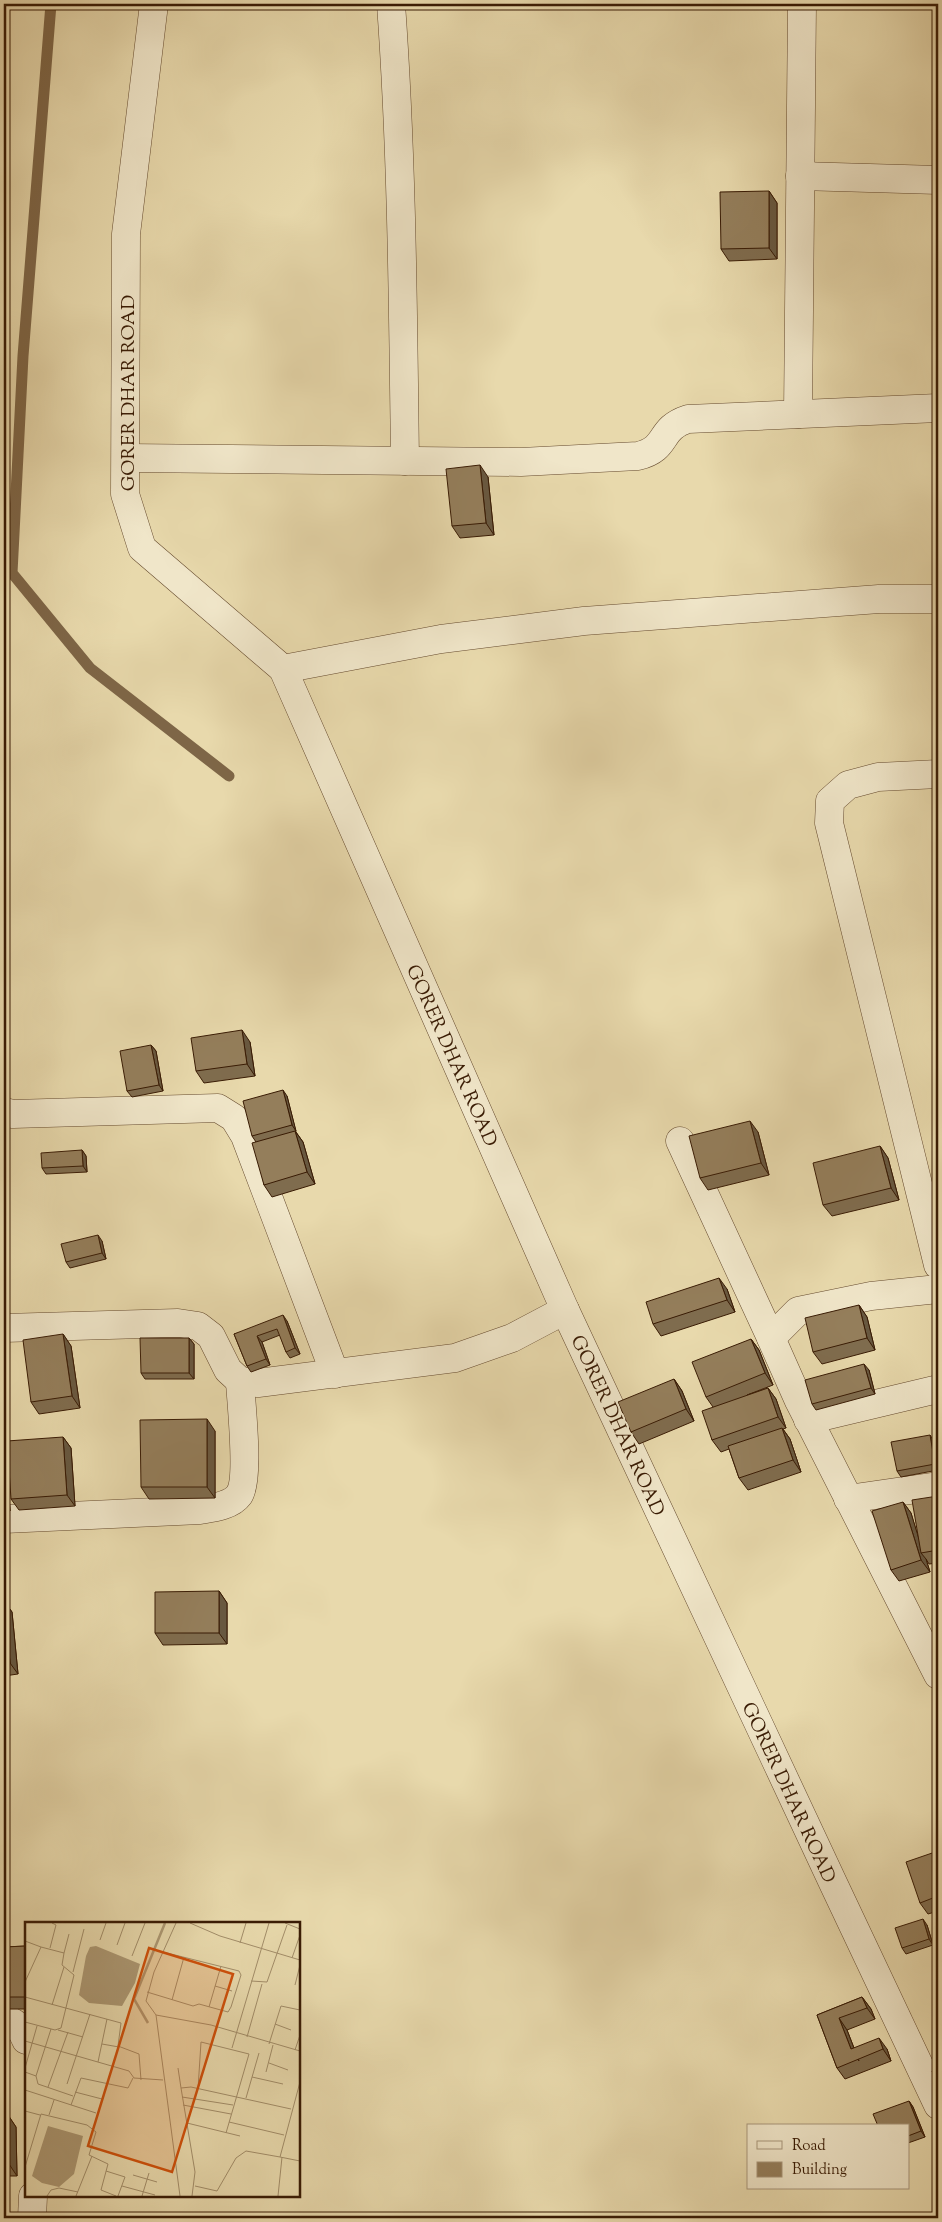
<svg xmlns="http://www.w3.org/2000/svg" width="942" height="2222" viewBox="0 0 942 2222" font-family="'Sorts Mill Goudy',serif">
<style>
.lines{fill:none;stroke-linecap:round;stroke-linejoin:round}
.stream{stroke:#7e6647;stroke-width:11}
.minor-casing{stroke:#654a2e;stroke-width:29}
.minor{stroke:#f0e6c9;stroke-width:28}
.wall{fill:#7f6c4e;stroke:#391b04}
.shaded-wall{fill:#685840;stroke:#391b04}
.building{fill:#947e5b;stroke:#391b04}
.labels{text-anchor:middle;stroke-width:4;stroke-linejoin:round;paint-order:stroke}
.street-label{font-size:19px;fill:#391b04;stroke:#f0e6c9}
.inset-river{fill:none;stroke:#ac9873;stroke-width:2.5}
.inset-road{fill:none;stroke:#a28d69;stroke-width:1}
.view{fill:#ce500b;fill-opacity:0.15;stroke:#ce500b;stroke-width:2.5}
.inset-edge{fill:none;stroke:#391b04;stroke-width:2.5}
</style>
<rect width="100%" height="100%" fill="#e8d9ac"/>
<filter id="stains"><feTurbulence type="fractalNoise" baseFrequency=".004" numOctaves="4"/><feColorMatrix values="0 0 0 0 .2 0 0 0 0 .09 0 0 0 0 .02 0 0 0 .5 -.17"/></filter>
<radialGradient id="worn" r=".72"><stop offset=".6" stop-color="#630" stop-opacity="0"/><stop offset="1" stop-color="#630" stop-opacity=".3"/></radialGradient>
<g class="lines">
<polyline class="stream" points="51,4 23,356 12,573 90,668 229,776"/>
<defs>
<g id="minor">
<polyline points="154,4 126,234 125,494 142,548 283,669 565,1310 834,1885 938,2105"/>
<path d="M 391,4 C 402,156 403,309 405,461"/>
<polyline points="800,176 938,180"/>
<polyline points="798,414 802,4"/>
<path d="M 126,458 L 521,462 L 638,456 C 670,448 657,429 688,419 L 938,408"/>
<polyline points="283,669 441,639 584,621 879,599 938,599"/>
<polyline points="938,774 878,777 848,785 830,801 829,823 938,1265"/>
<polyline points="4,1112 13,1114 218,1108 234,1118 245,1136 335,1374"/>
<polyline points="680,1141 771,1338"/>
<polyline points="938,1289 871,1296 798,1311 771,1338 799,1401 938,1675"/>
<polyline points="4,1328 178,1323 198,1326 211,1336 228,1370 240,1381 258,1383 455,1358 512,1338 565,1310"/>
<polyline points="808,1420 938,1389"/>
<polyline points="848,1499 938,1486"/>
<path d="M 4,1519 L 200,1510 C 212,1508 231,1506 239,1495 C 250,1479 241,1403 240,1381"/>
<path d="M 4,2019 C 15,2021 22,2030 26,2040"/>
<polyline points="32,2218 33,2196"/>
</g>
</defs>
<use href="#minor" class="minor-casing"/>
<use href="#minor" class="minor"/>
</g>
<g class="wall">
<polygon points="769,191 777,203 777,259 729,261 721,249"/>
<polygon points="488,477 494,535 460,538 452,526"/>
<polygon points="250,1042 255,1076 204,1083 196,1071"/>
<polygon points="151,1045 156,1051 163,1091 132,1097 127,1091"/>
<polygon points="287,1096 296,1132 303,1142 315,1184 272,1197 264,1185 256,1142 252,1136"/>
<polygon points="758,1132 769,1175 708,1190 700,1178"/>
<polygon points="880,1146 888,1158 899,1200 832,1216 823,1205"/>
<polygon points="82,1150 86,1156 87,1172 46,1174 42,1168"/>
<polygon points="102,1241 106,1259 70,1268 66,1262"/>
<polygon points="727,1289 735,1312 661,1336 653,1324"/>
<polygon points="859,1305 867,1317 875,1350 822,1364 813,1352"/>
<polygon points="287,1321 300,1354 290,1358 286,1352 280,1335 262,1342 270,1365 251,1372 247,1366 234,1334"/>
<polygon points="63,1334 71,1346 80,1408 39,1414 31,1402"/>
<polygon points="189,1338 194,1344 194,1379 145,1379 141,1373"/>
<polygon points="751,1339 759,1350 773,1385 747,1395 768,1388 776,1399 786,1428 783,1429 790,1439 801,1472 748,1490 739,1478 729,1449 721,1452 712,1440 713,1407 706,1397"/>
<polygon points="869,1370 875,1394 816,1410 812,1404"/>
<polygon points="674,1379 682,1391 694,1421 639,1444 631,1432"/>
<polygon points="215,1431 215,1498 149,1499 141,1487"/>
<polygon points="63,1437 71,1448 75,1506 19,1510 11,1499"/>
<polygon points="934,1441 938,1464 938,1470 901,1477 897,1471"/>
<polygon points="4,1447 6,1450 10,1511 4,1511"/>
<polygon points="938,1496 938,1563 929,1564 926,1559 930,1572 899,1581 891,1570 903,1502 911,1513 918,1537"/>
<polygon points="219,1591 227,1603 227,1644 163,1645 155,1633"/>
<polygon points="4,1601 12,1612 18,1674 4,1676"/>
<polygon points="938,1851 938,1911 928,1914 920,1903"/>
<polygon points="927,1925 933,1945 906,1954 902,1948"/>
<polygon points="26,1946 26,2009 4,2009 4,1947"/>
<polygon points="862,1997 871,2009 875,2019 847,2030 854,2048 887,2049 891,2061 845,2079 837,2068 817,2015"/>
<polygon points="909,2101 913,2107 925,2137 908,2143"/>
<polygon points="4,2115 8,2115 16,2127 17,2176 4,2176"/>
</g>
<g class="shaded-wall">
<polygon points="769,191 777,203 777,259 769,248"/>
<polygon points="480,465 488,477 494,535 486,523"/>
<polygon points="242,1030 250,1042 255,1076 247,1064"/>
<polygon points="151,1045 156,1051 163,1091 159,1085"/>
<polygon points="283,1090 287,1096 296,1131 292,1125"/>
<polygon points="750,1121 758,1132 769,1175 761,1163"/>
<polygon points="295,1131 303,1142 315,1184 307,1172"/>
<polygon points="880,1146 888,1158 899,1200 891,1188"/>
<polygon points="82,1150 86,1156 87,1172 83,1166"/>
<polygon points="98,1235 102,1241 106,1259 102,1253"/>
<polygon points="719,1278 727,1289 735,1312 727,1300"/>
<polygon points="859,1305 867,1317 875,1350 867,1338"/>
<polygon points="283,1315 287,1321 300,1354 295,1348"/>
<polygon points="63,1334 71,1346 80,1408 72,1396"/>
<polygon points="257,1336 262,1342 270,1365 266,1359"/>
<polygon points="189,1338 194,1344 194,1379 189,1373"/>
<polygon points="751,1339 759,1350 773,1385 765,1373"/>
<polygon points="864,1364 869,1370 875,1394 871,1388"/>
<polygon points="674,1379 682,1391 694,1421 686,1409"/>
<polygon points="768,1388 776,1399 786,1428 778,1417"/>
<polygon points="207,1419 215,1431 215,1498 207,1487"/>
<polygon points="782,1428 790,1439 801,1472 793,1460"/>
<polygon points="930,1435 934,1441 938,1464 938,1468 935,1464"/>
<polygon points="63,1437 71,1448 75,1506 67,1495"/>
<polygon points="4,1447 6,1450 10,1511 4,1502"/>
<polygon points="903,1502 911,1513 923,1552 921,1553 926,1559 930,1572 921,1560"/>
<polygon points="219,1591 227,1603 227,1644 219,1633"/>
<polygon points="4,1601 12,1612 18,1674 10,1663"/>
<polygon points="923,1919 927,1925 933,1945 929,1939"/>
<polygon points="862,1997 871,2009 875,2019 867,2008"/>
<polygon points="839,2018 847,2030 859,2061 851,2049"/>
<polygon points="879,2038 887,2049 891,2061 883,2049"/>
<polygon points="909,2101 913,2107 925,2137 921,2131"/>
<polygon points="8,2115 16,2127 17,2176 9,2164"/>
</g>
<g class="building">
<polygon points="769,191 769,248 721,249 720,192"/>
<polygon points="480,465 486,523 452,526 446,469"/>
<polygon points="242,1030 247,1064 196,1071 191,1038"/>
<polygon points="151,1045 159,1085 127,1091 120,1051"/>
<polygon points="283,1090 292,1125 252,1136 243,1101"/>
<polygon points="750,1121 761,1163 700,1178 689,1136"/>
<polygon points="295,1131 307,1172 264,1185 252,1143"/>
<polygon points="880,1146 891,1188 823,1205 813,1163"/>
<polygon points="82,1150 83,1166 42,1168 41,1153"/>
<polygon points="98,1235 102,1253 66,1262 61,1244"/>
<polygon points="719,1278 727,1300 653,1324 646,1302"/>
<polygon points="859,1305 867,1338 813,1352 805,1318"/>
<polygon points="283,1315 295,1348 286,1352 277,1329 257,1336 266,1359 247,1366 234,1334"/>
<polygon points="63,1334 72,1396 31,1402 23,1340"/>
<polygon points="140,1338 189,1338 189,1373 141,1373"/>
<polygon points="751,1339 765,1373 706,1397 692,1362"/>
<polygon points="864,1364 871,1388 812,1404 805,1380"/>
<polygon points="674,1379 686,1409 631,1432 618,1402"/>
<polygon points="768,1388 778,1417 712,1440 702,1411"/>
<polygon points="207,1419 207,1487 141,1487 140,1420"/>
<polygon points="782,1428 793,1460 739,1478 728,1446"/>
<polygon points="930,1435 935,1464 897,1471 891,1442"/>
<polygon points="63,1437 67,1495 11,1499 7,1441"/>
<polygon points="938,1496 938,1550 921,1553 912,1500"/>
<polygon points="903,1502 921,1560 891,1570 872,1511"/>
<polygon points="219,1591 219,1633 155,1633 155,1592"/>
<polygon points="4,1601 10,1663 4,1663"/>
<polygon points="938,1851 938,1896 920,1903 906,1862"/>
<polygon points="923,1919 929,1939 902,1948 895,1928"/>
<polygon points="26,1946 26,1997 4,1997 4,1947"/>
<polygon points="862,1997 867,2008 839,2018 851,2049 879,2038 883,2049 837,2068 817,2015"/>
<polygon points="938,2068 938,2084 932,2071"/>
<polygon points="909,2101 921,2131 908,2136 908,2126 878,2126 873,2114"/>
<polygon points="4,2115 8,2115 9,2164 4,2164"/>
</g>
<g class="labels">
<g class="street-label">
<text transform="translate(127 393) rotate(-90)" y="7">GORER DHAR ROAD</text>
<text transform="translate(453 1055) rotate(66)" y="7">GORER DHAR ROAD</text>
<text transform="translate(619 1425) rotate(65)" y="7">GORER DHAR ROAD</text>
<text transform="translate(790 1792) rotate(65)" y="7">GORER DHAR ROAD</text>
</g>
</g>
<g transform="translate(25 1922)">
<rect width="275" height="275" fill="#e8d9ac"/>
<path d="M 71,24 L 115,42 L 110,61 L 97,84 L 64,81 L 54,73 L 61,34 L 65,25 ZM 23,204 L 58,214 L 49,252 L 34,265 L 17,261 L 7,254 Z" fill="#ac9873"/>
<path class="inset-river" d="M 123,101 L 109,77 L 140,1"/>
<path class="inset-road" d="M 151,1 L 129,50 L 121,79 L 131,93 L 155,274M 165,1 L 195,14 L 275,38M 260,1 L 275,7M 75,18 L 81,1M 0,19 L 16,25M 215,21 L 221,1M 92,23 L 100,1M 25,26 L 31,3 L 27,1M 107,34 L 120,1M 267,36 L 275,13M 48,50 L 59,7M 226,59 L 242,60 L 262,3M 0,60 L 16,25 L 39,31 L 44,12M 270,63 L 275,43M 190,64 L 207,69M 122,70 L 168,84 L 174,82 L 203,90 L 206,85 L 216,53 L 214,49 L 138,30M 0,75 L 96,101 L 93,124 L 114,132 L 116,158M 147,78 L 159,35M 27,83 L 39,45M 184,85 L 196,44M 131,93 L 186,103 L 275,129M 0,100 L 30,108 L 36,106 L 49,53 L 37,43 L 39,31M 250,102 L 266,108M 33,108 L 58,115M 222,115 L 237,62M 0,119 L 104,149 L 109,156 L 138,158M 77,122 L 94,125M 244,122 L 256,84 L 275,88M 207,126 L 244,1M 270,128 L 275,113M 73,140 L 82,97M 244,141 L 263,148M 0,146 L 12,104M 153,146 L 156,166M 0,150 L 11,154 L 13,162 L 48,174M 241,150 L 248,123M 11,154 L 26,107M 227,155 L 258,162M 42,162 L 65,92M 23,165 L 43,110M 173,167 L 176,120 L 224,132 L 201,211M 0,168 L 71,191M 50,170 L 77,177M 157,175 L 208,183M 221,176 L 234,131M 46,183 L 56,156 L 103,166 L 108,156M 158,183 L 206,192M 0,189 L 15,193M 24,193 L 29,178M 204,200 L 259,213M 162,201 L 215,214M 255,235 L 275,239M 0,245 L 16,192 L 62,203 L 71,210 L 64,233 L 83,242 L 76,268 L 91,274M 81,249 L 100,255 L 93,274M 108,253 L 132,260M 97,264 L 130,273M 170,264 L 192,269 L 211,236 L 221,229 L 255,235 L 275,160M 22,274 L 26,268 L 34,266 L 53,270M 51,274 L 67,234M 117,274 L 124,251M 167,274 L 170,250 L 156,166 L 166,165 L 266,187M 253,274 L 257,235"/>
<path class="view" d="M 124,26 L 208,52 L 147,250 L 63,224 Z"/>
<rect width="275" height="275" class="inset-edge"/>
</g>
<rect width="942" height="2222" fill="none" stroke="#e8d9ac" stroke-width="20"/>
<rect x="5" y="5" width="932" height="2212" fill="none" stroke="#391b04" stroke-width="2.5"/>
<rect x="10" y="10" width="922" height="2202" fill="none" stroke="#391b04"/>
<rect x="747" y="2124" width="162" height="65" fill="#f0e6c9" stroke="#a7957a"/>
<rect x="757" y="2141" width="25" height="8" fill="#f0e6c9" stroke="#a7957a"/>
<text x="792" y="2150" font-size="15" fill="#391b04">Road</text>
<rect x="757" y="2162" width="25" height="15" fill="#947e5b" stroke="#a7957a"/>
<text x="792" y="2174" font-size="15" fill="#391b04">Building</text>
<rect width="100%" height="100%" filter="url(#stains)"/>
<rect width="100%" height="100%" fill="url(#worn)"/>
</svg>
